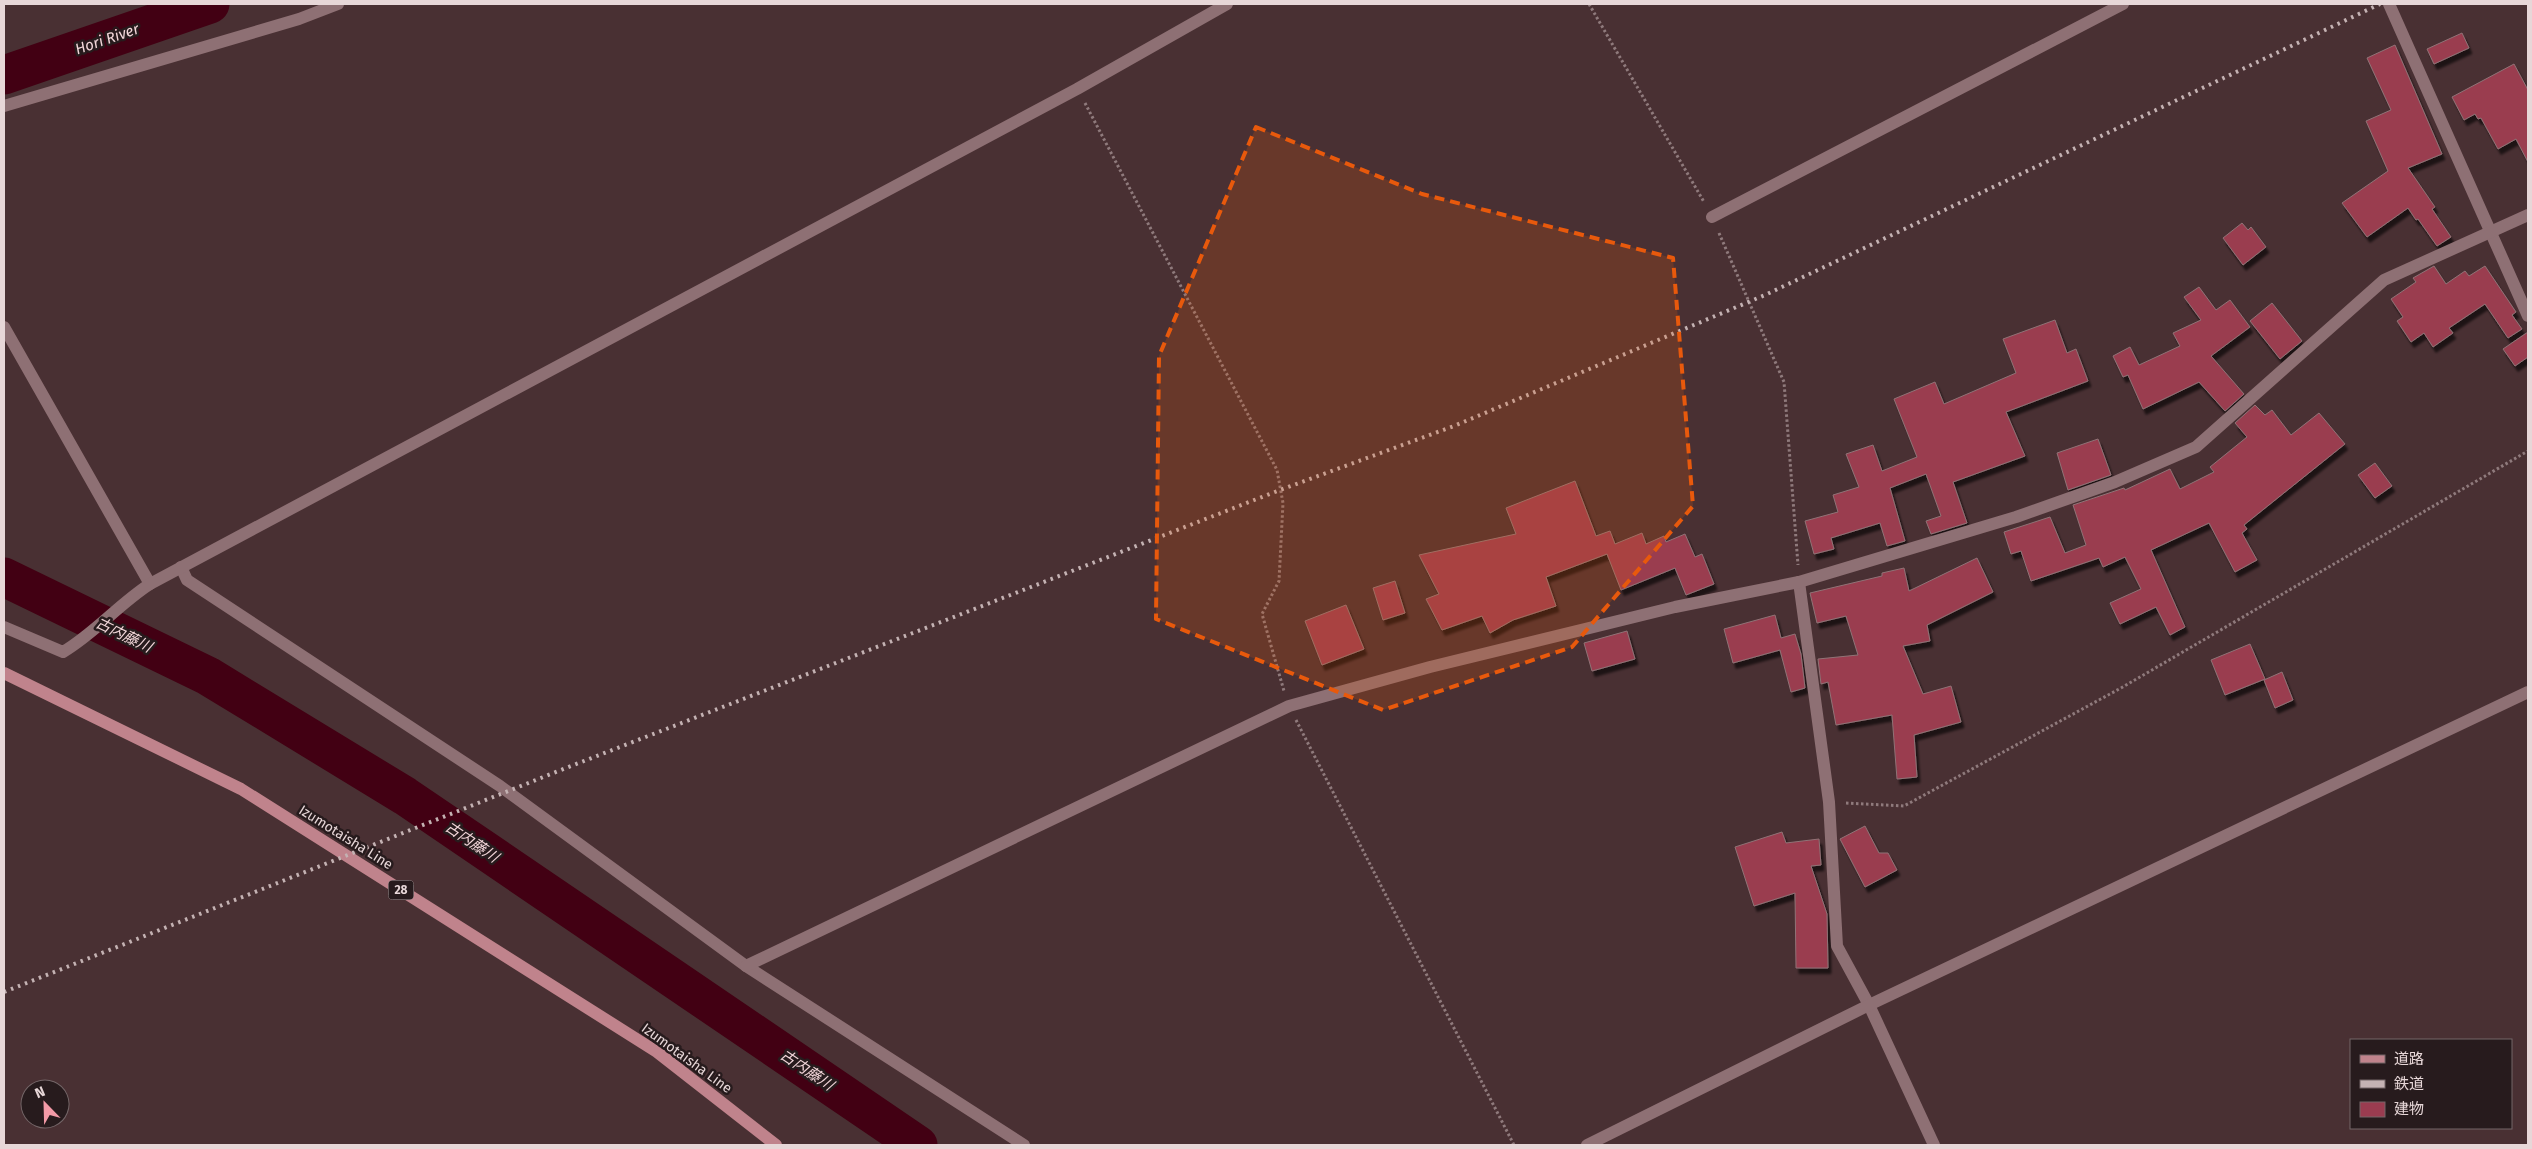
<svg xmlns="http://www.w3.org/2000/svg" width="2532" height="1149" viewBox="0 0 2532 1149" font-family="'Fira Sans','Noto Sans JP',sans-serif">
<style>
.lines{fill:none;stroke-linecap:round;stroke-linejoin:round}
.river{stroke:#420013;stroke-width:39}
.building{fill:#9a3c50;stroke:#907376;filter:url(#shadow)}
.path{stroke:#8f7a7c;stroke-width:3;stroke-dasharray:2.5 2.5;stroke-linecap:butt}
.street{stroke:#8e7074;stroke-width:12}
.primary{stroke:#c0838c;stroke-width:12}
.rail{stroke:#c4b2b3;stroke-width:4;stroke-dasharray:2.5 5;stroke-linecap:butt}
.marked{fill:#e8590c;fill-opacity:0.2;stroke:#e8590c;stroke-width:4;stroke-dasharray:10 6;stroke-linejoin:round}
.labels{text-anchor:middle;stroke-width:5;stroke-linejoin:round;paint-order:stroke}
.shield{fill:#271b1d;stroke:#ad9fa0;stroke-width:1}
.shield-label{font-size:12px;font-weight:bold;fill:#e7d7d8}
.street-label{font-size:14px;fill:#e7d7d8;stroke:#271b1d}
.water-label{font-size:15px;font-style:italic;fill:#f3d7da;stroke:#271b1d}
</style>
<defs>
<filter id="shadow"><feDropShadow dx="3" dy="5.5" stdDeviation="1" flood-color="#0009"/></filter>
</defs>
<rect width="100%" height="100%" fill="#493033"/>
<g class="lines">
<g class="river">
<polyline points="4,75 210,4"/>
<polyline points="4,577 208,676 405,796 918,1145"/>
</g>
</g>
<g class="building">
<polygon points="2462,33 2469,48 2434,64 2427,49"/>
<polygon points="2395,45 2442,154 2408,168 2435,207 2432,209 2451,237 2437,246 2418,219 2416,220 2408,208 2367,237 2342,203 2388,171 2366,121 2391,110 2367,58"/>
<polygon points="2514,64 2528,90 2528,162 2516,139 2498,149 2481,118 2478,119 2475,114 2464,120 2452,97"/>
<polygon points="2242,223 2248,230 2251,227 2266,247 2243,265 2223,238"/>
<polygon points="2434,266 2446,284 2465,271 2469,276 2485,266 2516,312 2512,315 2522,329 2508,338 2485,304 2449,328 2453,333 2433,347 2424,333 2411,342 2397,321 2403,317 2391,299 2416,282 2413,278"/>
<polygon points="2199,287 2216,310 2230,300 2250,327 2211,356 2244,394 2225,411 2199,382 2143,409 2128,375 2123,377 2113,356 2130,347 2139,365 2180,346 2173,333 2201,320 2184,297"/>
<polygon points="2272,303 2302,341 2280,359 2250,321"/>
<polygon points="2055,320 2067,353 2076,349 2088,381 2006,412 2025,456 1953,482 1967,523 1931,534 1926,521 1941,516 1926,474 1890,488 1905,541 1887,546 1880,523 1831,538 1834,549 1814,554 1805,521 1838,512 1833,495 1859,487 1846,454 1873,445 1882,471 1917,457 1894,399 1935,382 1944,404 2016,373 2003,339"/>
<polygon points="2528,332 2528,357 2515,366 2503,349"/>
<polygon points="2255,405 2265,415 2272,410 2291,435 2319,413 2345,444 2244,525 2247,529 2242,533 2257,560 2235,572 2209,523 2151,550 2185,627 2170,635 2156,607 2120,624 2110,603 2141,589 2125,557 2103,567 2099,558 2031,581 2021,551 2011,554 2004,532 2050,517 2065,553 2086,545 2073,505 2124,488 2125,490 2170,469 2180,489 2214,472 2210,467 2247,437 2235,423"/>
<polygon points="2098,439 2111,475 2068,490 2057,453"/>
<polygon points="2375,463 2392,486 2375,498 2358,475"/>
<polygon points="1575,481 1596,536 1610,531 1615,544 1642,533 1646,544 1664,536 1666,542 1685,534 1695,557 1702,554 1714,584 1686,595 1675,568 1621,590 1607,554 1546,577 1556,606 1513,620 1490,633 1482,616 1442,630 1426,599 1439,594 1419,555 1516,534 1506,508"/>
<polygon points="1977,558 1993,592 1927,625 1930,641 1903,646 1923,694 1951,686 1961,722 1914,735 1917,777 1897,779 1892,715 1836,725 1828,682 1821,684 1818,659 1858,655 1846,616 1817,623 1810,593 1882,576 1882,573 1904,568 1909,591"/>
<polygon points="1395,581 1405,613 1383,620 1373,588"/>
<polygon points="1346,605 1364,649 1322,665 1305,621"/>
<polygon points="1775,615 1781,638 1795,634 1801,654 1805,688 1791,692 1780,650 1733,663 1724,629"/>
<polygon points="1627,631 1635,659 1592,671 1584,643"/>
<polygon points="2250,644 2265,679 2225,695 2211,660"/>
<polygon points="2282,672 2293,700 2275,708 2264,680"/>
<polygon points="1865,826 1879,853 1888,853 1897,870 1865,887 1840,839"/>
<polygon points="1782,832 1786,843 1819,839 1821,865 1811,866 1827,914 1828,968 1796,968 1795,893 1754,906 1735,847"/>
</g>
<g class="lines">
<g class="path">
<polyline points="1589,4 1704,202"/>
<polyline points="1085,103 1277,470 1283,503 1279,581 1262,614 1284,691"/>
<polyline points="1719,233 1784,382 1798,565"/>
<polyline points="1296,720 1514,1145"/>
<polyline points="1846,803 1904,806 2121,688 2528,451"/>
</g>
<g class="street">
<polyline points="2389,4 2528,316"/>
<polyline points="4,106 299,19 338,4"/>
<polyline points="1712,217 2123,4"/>
<polyline points="4,327 150,584"/>
<polyline points="181,567 187,580 500,786 746,966 1024,1145"/>
<polyline points="1799,582 1829,802 1837,946 1869,1005 1934,1145"/>
<path d="M 4,627 L 63,652 C 95,633 119,604 150,584 L 1077,89 L 1227,4"/>
<polyline points="746,966 1289,706 1430,667 1675,607 1799,582 2016,517 2115,482 2196,447 2384,280 2528,215"/>
<polyline points="1587,1145 1869,1005 2528,692"/>
</g>
<polyline class="primary" points="4,673 241,789 657,1052 776,1145"/>
<polyline class="rail" points="4,992 566,768 1280,490 1454,426 1765,295 2380,4"/>
</g>
<path class="marked" d="M 1256,127 L 1422,194 L 1673,258 L 1693,506 L 1572,647 L 1383,710 L 1156,619 L 1159,356 Z"/>
<g class="labels">
<rect class="shield" x="388.5" y="880.5" width="25" height="19" rx="4"/>
<g class="shield-label">
<text x="401" y="894">28</text>
</g>
<g class="street-label">
<text transform="translate(346 837) rotate(32)" y="5">Izumotaisha Line</text>
<text transform="translate(687 1058) rotate(36)" y="5">Izumotaisha Line</text>
</g>
<g class="water-label">
<text transform="translate(107 39) rotate(-19)" y="5">Hori River</text>
<text transform="translate(124 635) rotate(26)" y="5">古内藤川</text>
<text transform="translate(472 842) rotate(34)" y="5">古内藤川</text>
<text transform="translate(807 1070) rotate(34)" y="5">古内藤川</text>
</g>
</g>
<rect width="2532" height="1149" fill="none" stroke="#e7d7d8" stroke-width="10"/>
<rect x="2350" y="1039" width="162" height="90" fill="#271b1d" stroke="#746668"/>
<rect x="2360" y="1055" width="25" height="8" fill="#c0838c" stroke="#746668"/>
<text x="2394" y="1064" font-size="15" fill="#e7d7d8">道路</text>
<rect x="2360" y="1080" width="25" height="8" fill="#c4b2b3" stroke="#746668"/>
<text x="2394" y="1089" font-size="15" fill="#e7d7d8">鉄道</text>
<rect x="2360" y="1102" width="25" height="15" fill="#9a3c50" stroke="#746668"/>
<text x="2394" y="1114" font-size="15" fill="#e7d7d8">建物</text>
<g transform="translate(45 1104) rotate(337)"><circle r="24" fill="#271b1d" stroke="#746668"/>
<path d="M0-4L9 19L0 12L-9 19Z" fill="#f39aa7"/>
<text y="-8" font-size="14" font-weight="bold" text-anchor="middle" fill="#e7d7d8">N</text>
</g>
</svg>
